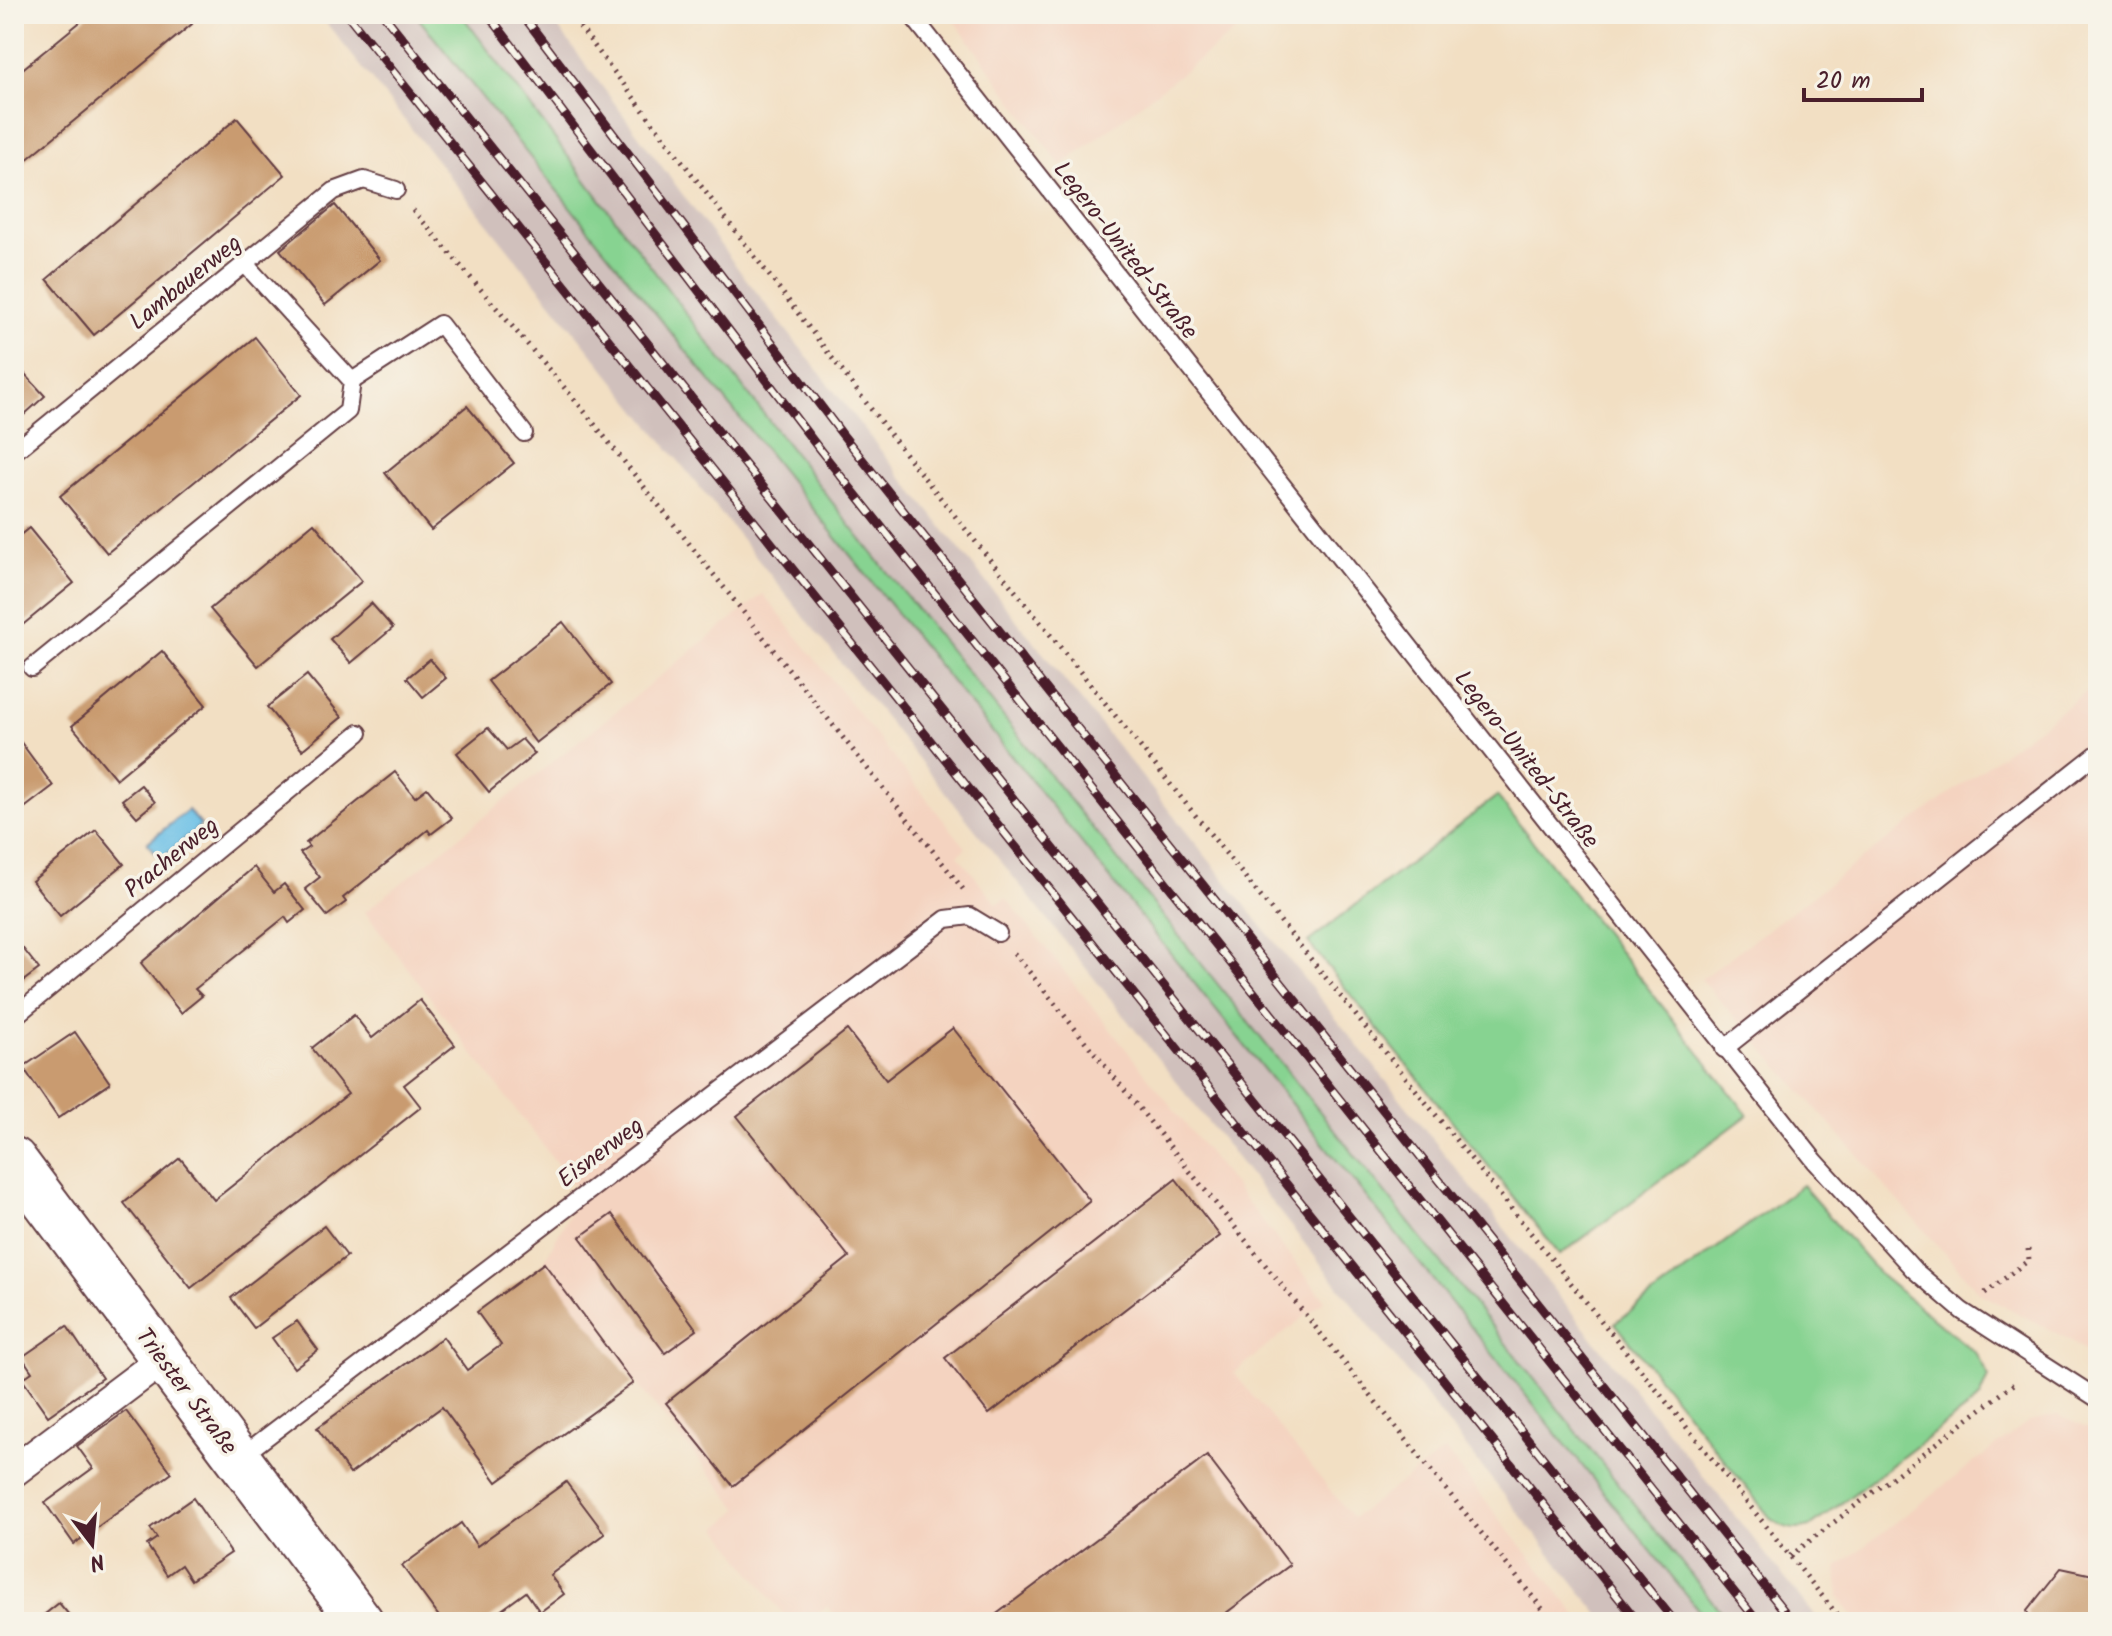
<svg xmlns="http://www.w3.org/2000/svg" width="2112" height="1636" viewBox="0 0 2112 1636" font-family="Kalam,sans-serif">
<style>
.built{fill:#f4d3c0}
.industrial{fill:#d0c0bc}
.green{fill:#87d391;stroke:#68795e;stroke-width:2}
.water{fill:#69bfe6;stroke:#5a6f88;stroke-width:2}
.building{fill:#c99b70}
.lines{fill:none;stroke-linecap:round;stroke-linejoin:round}
.lane-casing{stroke:#633c42;stroke-width:20}
.street-casing{stroke:#633c42;stroke-width:34}
.secondary-casing{stroke:#633c42;stroke-width:48}
.path{stroke:#633c42;stroke-width:5;stroke-dasharray:2 6;stroke-linecap:butt}
.lane{stroke:#fff;stroke-width:16}
.street{stroke:#fff;stroke-width:30}
.secondary{stroke:#fff;stroke-width:44}
.rail-casing{stroke:#4a1f2b;stroke-width:9}
.rail{stroke:#f7f3e8;stroke-width:6;stroke-dasharray:18;stroke-linecap:butt}
.labels{text-anchor:middle;stroke-width:7;stroke-linejoin:round;paint-order:stroke}
.street-label{font-size:24px;fill:#4a1f2b;stroke:#f7f3e8}
</style>
<rect width="100%" height="100%" fill="#f7f3e8"/>
<filter id="ink" filterUnits="userSpaceOnUse"><feTurbulence type="fractalNoise" baseFrequency=".0125" numOctaves="2"/><feDisplacementMap in="SourceGraphic" scale="16" xChannelSelector="R" yChannelSelector="G"/><feConvolveMatrix kernelMatrix="1 2 1 2 8 2 1 2 1" color-interpolation-filters="sRGB"/></filter>
<filter id="wash" filterUnits="userSpaceOnUse"><feTurbulence type="fractalNoise" baseFrequency=".006" numOctaves="4" result="noise"/><feDisplacementMap in="SourceGraphic" scale="32" xChannelSelector="R" yChannelSelector="G"/><feGaussianBlur stdDeviation="1.8" result="paint"/><feColorMatrix in="noise" values="0 0 0 0 0 0 0 0 0 0 0 0 0 0 0 0 0 1.4 0 .05"/><feComposite in="paint" operator="in"/></filter>
<g filter="url(#wash)">
<rect width="100%" height="100%" fill="#f2dfc3"/>
<g class="built">
<polygon points="949,14 1258,14 1061,166"/>
<polygon points="763,594 966,848 958,855 997,904 1006,898 1325,1300 1234,1373 1353,1518 1445,1450 1582,1622 839,1622 827,1606 807,1622 789,1622 718,1528 739,1509 541,1267 580,1194 365,912"/>
<polygon points="2098,683 2098,1360 2070,1340 1981,1294 1701,979"/>
<polygon points="2058,1415 2098,1433 2098,1622 1858,1622 1839,1598 1837,1567 2029,1421"/>
</g>
<g class="industrial">
<polygon points="319,14 415,14 1708,1622 1605,1622 1039,909"/>
<polygon points="461,14 548,14 739,270 900,475 1820,1622 1729,1622 856,533 697,328"/>
</g>
<g class="green">
<polygon points="415,14 461,14 697,328 856,533 1729,1622 1708,1622"/>
<polygon points="1497,796 1748,1115 1560,1255 1308,942"/>
<path d="M 1802,1185 L 1879,1274 L 1977,1354 L 1989,1377 L 1980,1398 L 1810,1527 C 1795,1531 1786,1529 1772,1520 L 1615,1323 Z"/>
</g>
<polygon class="water" points="188,810 201,825 161,859 147,843"/>
<g id="blocks">
<g class="building">
<polygon points="90,14 184,14 192,24 14,170 14,76"/>
<polygon points="237,118 285,175 94,335 47,279"/>
<polygon points="335,205 380,260 325,305 280,250"/>
<polygon points="255,337 301,395 107,553 60,496"/>
<polygon points="14,362 45,396 14,424"/>
<polygon points="467,406 514,463 431,530 385,473"/>
<polygon points="314,523 362,581 258,666 210,609"/>
<polygon points="29,528 74,583 14,632 14,540"/>
<polygon points="371,603 393,628 351,663 330,639"/>
<polygon points="563,622 611,684 536,743 488,681"/>
<polygon points="162,651 206,705 116,779 72,726"/>
<polygon points="430,659 446,678 423,697 407,678"/>
<polygon points="307,675 342,717 302,750 267,707"/>
<polygon points="488,728 507,750 522,739 535,754 489,792 457,753"/>
<polygon points="20,741 53,786 14,816 14,745"/>
<polygon points="395,772 415,797 427,788 452,818 431,834 428,830 343,898 346,902 327,916 305,889 320,877 300,853 309,847 306,843"/>
<polygon points="141,785 155,802 137,817 122,800"/>
<polygon points="96,830 124,864 60,916 32,881"/>
<polygon points="254,867 274,892 284,884 305,910 289,923 285,917 195,989 202,996 181,1013 141,963"/>
<polygon points="14,937 39,969 14,988"/>
<polygon points="420,1000 455,1045 404,1085 421,1107 191,1288 124,1203 180,1158 214,1200 348,1094 312,1048 354,1015 372,1038"/>
<polygon points="953,1028 1090,1201 733,1486 666,1403 849,1257 737,1116 847,1030 886,1080"/>
<polygon points="75,1032 110,1083 58,1118 23,1067"/>
<polygon points="1176,1179 1220,1236 989,1414 945,1358"/>
<polygon points="612,1214 697,1330 665,1353 580,1237"/>
<polygon points="324,1226 347,1256 254,1328 231,1298"/>
<polygon points="544,1263 633,1383 497,1482 442,1407 350,1474 317,1428 443,1337 467,1370 501,1345 477,1312"/>
<polygon points="297,1321 318,1350 294,1368 272,1338"/>
<polygon points="67,1326 102,1378 48,1416 22,1379 32,1372 22,1357"/>
<polygon points="126,1411 172,1473 74,1544 45,1503 93,1468 77,1446"/>
<polygon points="1207,1456 1290,1565 1214,1622 986,1622"/>
<polygon points="566,1482 605,1534 550,1575 564,1594 540,1612 526,1592 485,1622 443,1622 402,1566 461,1523 477,1546"/>
<polygon points="193,1498 231,1553 191,1580 181,1565 167,1575 147,1545 157,1538 150,1528"/>
<polygon points="2061,1568 2098,1576 2098,1622 2031,1622 2027,1611"/>
<polygon points="59,1603 75,1622 35,1622"/>
</g>
</g>
</g>
<g filter="url(#ink)">
<use href="#blocks" fill-opacity="0" stroke="#633c42" stroke-width="2"/>
<g class="lines">
<defs>
<g id="lane">
<polyline points="911,14 1815,1161 1914,1270 1962,1311 2098,1399"/>
<polyline points="352,381 440,324 524,433"/>
<polyline points="14,452 334,191 364,180 396,190"/>
<polyline points="32,668 348,411 352,381 245,264"/>
<polyline points="14,1017 359,733"/>
<polyline points="1724,1049 2098,753"/>
<polyline points="239,1458 946,919 970,916 998,933"/>
</g>
<polyline id="street" points="14,1471 163,1359"/>
<polyline id="secondary" points="14,1160 361,1622"/>
</defs>
<use href="#lane" class="lane-casing"/>
<use href="#street" class="street-casing"/>
<use href="#secondary" class="secondary-casing"/>
<g class="path">
<polyline points="570,14 906,455 1843,1622"/>
<polyline points="413,210 580,406 963,889"/>
<polyline points="1014,953 1553,1622"/>
<polyline points="1985,1293 2029,1260 2028,1249"/>
<polyline points="1790,1556 2018,1381"/>
</g>
<use href="#lane" class="lane"/>
<use href="#street" class="street"/>
<use href="#secondary" class="secondary"/>
<defs>
<g id="rail">
<polyline points="347,14 1638,1622"/>
<polyline points="383,14 1675,1622"/>
<polyline points="488,14 820,450 1758,1622"/>
<polyline points="522,14 842,434 1793,1622"/>
</g>
</defs>
<use href="#rail" class="rail-casing"/>
<use href="#rail" class="rail"/>
</g>
</g>
<g class="labels">
<g class="street-label">
<text transform="translate(1126 250) rotate(52)" y="8">Legero-United-Straße</text>
<text transform="translate(185 282) rotate(-39)" y="8">Lambauerweg</text>
<text transform="translate(1527 759) rotate(52)" y="8">Legero-United-Straße</text>
<text transform="translate(171 857) rotate(-39)" y="8">Pracherweg</text>
<text transform="translate(600 1152) rotate(-37)" y="8">Eisnerweg</text>
<text transform="translate(187 1391) rotate(53)" y="8">Triester Straße</text>
</g>
</g>
<rect width="2112" height="1636" fill="none" stroke="#f7f3e8" stroke-width="48"/>
<g transform="translate(92 1544) rotate(164)" stroke="#f7f3e8" stroke-width="6" paint-order="stroke">
<path d="M0-6L14 30L0 20L-14 30Z" fill="#4a1f2b"/>
<text y="-12" font-size="22" font-weight="bold" text-anchor="middle" fill="#4a1f2b">N</text>
</g>
<path d="M1804 88v12h118v-12" fill="none" stroke="#4a1f2b" stroke-width="4"/>
<text x="1816" y="88" font-size="24" fill="#4a1f2b" stroke="#f7f3e8" stroke-width="6" paint-order="stroke">20 m</text>
</svg>
